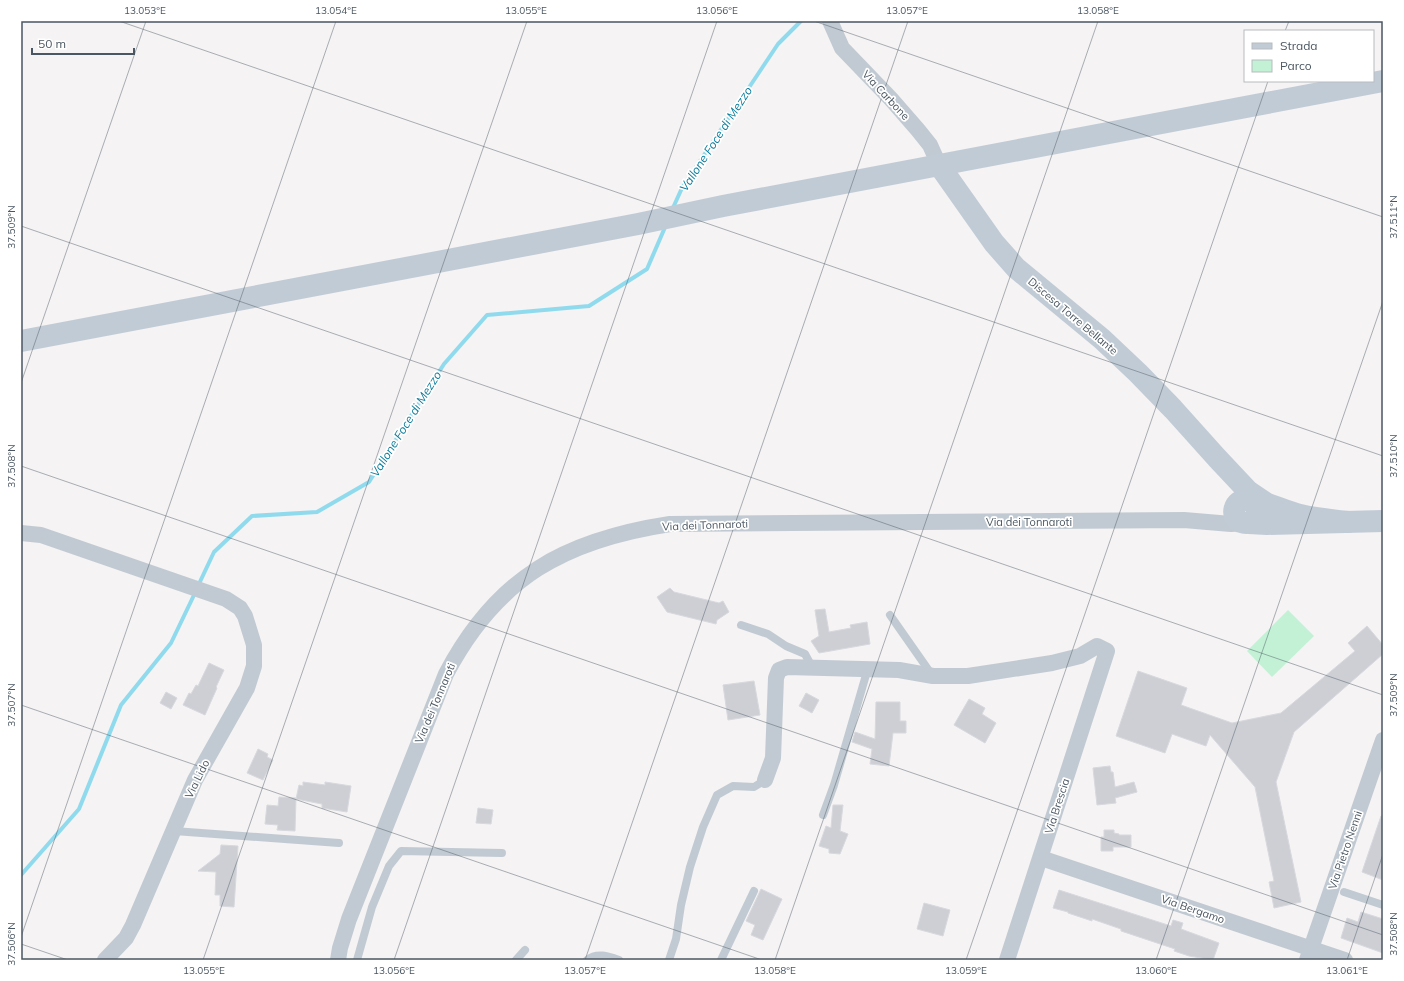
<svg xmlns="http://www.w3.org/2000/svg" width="1404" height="981" viewBox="0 0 1404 981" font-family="Mulish,sans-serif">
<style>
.green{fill:#c3f1d5}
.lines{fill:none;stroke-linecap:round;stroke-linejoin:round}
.stream{stroke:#90daee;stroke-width:4}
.building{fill:#cdcfd5;stroke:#d7d9de}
.lane{stroke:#c1cad2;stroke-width:8}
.street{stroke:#c1cad2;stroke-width:16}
.secondary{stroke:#c1cbd6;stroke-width:22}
.ticks{fill:none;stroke:#4a5661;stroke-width:1;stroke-opacity:0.45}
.labels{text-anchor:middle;stroke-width:3.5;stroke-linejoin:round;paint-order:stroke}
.street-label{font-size:11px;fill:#4a5661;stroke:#fff}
.water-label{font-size:12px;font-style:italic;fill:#0c7c9b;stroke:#fff}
.neatline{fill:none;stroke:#4a5661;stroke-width:1.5}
.ticks-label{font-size:10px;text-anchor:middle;fill:#4a5661}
</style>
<rect width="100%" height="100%" fill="#f5f3f3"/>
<polygon class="green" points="1288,610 1314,636 1272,677 1247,651"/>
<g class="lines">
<g class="stream">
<polyline points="672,210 682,188 778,44 801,21"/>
<polyline points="198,586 214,552 252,516 317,512 369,482 444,364 487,315 589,306 647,269 666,225"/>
<polyline points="21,875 79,809 121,705 171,643 195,593"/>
</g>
</g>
<g class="building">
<polygon points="670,588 674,592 719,603 723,601 729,612 717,620 716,624 667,612 657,597"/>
<polygon points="825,609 829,632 851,628 850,625 867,622 870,644 819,653 811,641 819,636 815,610"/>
<polygon points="1367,626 1383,645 1383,654 1294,732 1276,782 1301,902 1274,908 1269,882 1274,881 1255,787 1210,735 1206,746 1172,734 1165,753 1116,736 1138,671 1187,688 1181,705 1232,723 1281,713 1355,651 1348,643"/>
<polygon points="209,663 224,670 216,687 217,688 205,715 183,705 189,693 191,694 196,685 198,686"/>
<polygon points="754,681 760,715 728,720 723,685"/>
<polygon points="166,692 177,698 171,709 160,703"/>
<polygon points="806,693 819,700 812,713 799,706"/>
<polygon points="969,699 985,708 982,714 996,723 985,743 954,725"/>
<polygon points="876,702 900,702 900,721 906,721 906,733 893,733 889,766 870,764 872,749 852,742 855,732 875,739"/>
<polygon points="258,749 268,754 267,757 273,760 263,780 247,773"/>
<polygon points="1110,766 1111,772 1113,772 1115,787 1134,782 1137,792 1115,798 1116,803 1097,805 1093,768"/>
<polygon points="303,782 325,785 325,782 351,786 347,812 322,808 322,804 296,799 299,785 303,786"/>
<polygon points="279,797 296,798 295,831 277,830 278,825 265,824 267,805 278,806"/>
<polygon points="833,805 843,805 840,831 848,834 840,854 829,853 829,849 819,846 826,826 831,828"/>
<polygon points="478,808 493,810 491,824 476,823"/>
<polygon points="1381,816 1383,816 1383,880 1362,872"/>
<polygon points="1104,830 1114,830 1114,833 1119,834 1119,835 1131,835 1131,847 1113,847 1113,851 1101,851 1101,837 1104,837"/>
<polygon points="221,845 238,846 234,907 220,906 220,895 215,895 216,872 198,871 220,854"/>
<polygon points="761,889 782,899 763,940 751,935 755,925 746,921"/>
<polygon points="1059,890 1171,926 1173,920 1183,923 1181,929 1219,943 1213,960 1189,956 1174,951 1175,949 1121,931 1121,929 1092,919 1092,921 1068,913 1068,912 1053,908"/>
<polygon points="924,903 950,910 943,936 917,929"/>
<polygon points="1361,912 1383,919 1383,953 1341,938 1347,918 1358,922"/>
</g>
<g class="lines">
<g class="lane">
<polyline points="890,615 932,675"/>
<polyline points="741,625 768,634 786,646 805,654 812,667"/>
<polyline points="823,815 834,785 868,668"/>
<polyline points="174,831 339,843"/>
<polyline points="1344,892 1383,905"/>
<polyline points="357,960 372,907 389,866 401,851 502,853"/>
<polyline points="516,960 525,950"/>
<path d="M 587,960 C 597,952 608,956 619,960"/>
<polyline points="669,960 676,939 681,905 690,867 703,827 717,795 733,786 754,787 765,780"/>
<polyline points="721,960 754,891"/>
</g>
<g class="street">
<polyline points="830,21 842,48 891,99 918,130 930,145 939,165"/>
<polyline points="21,533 41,535 226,599 240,608 245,616 254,645 254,666 247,688 195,780 133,925 126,938 105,960"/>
<polyline points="765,780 773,758 776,678 779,670 787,667 899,670 933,676 968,676 1052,663 1080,656 1097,646 1107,651 1007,960"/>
<polyline points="1041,858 1345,960"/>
<path d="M 338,960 L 340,948 L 349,919 L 446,674 C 497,577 565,540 670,524 L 1184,520 L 1231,524 L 1246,523"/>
<polyline points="1307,960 1383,740"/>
</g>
<g class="secondary">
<polyline points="939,165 994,243 1016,268 1102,339 1138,373 1173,409 1217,458 1248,491 1267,504"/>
<polyline points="21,341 638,224 723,206 1383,81"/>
<path d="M 1248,500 C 1264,504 1257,528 1241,522 C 1229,517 1234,499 1247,500 C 1265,500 1282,511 1300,515 C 1316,519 1332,520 1348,522"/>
<polyline points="1249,523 1267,524 1383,521"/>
</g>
</g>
<path class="ticks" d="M 119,21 L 1383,456M 814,21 L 1383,217M 1285,31 L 1289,21M 21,226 L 1383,695M 21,383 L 146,21M 21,466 L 1383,935M 21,705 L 762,960M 21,937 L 336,21M 21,944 L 68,960M 203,960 L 527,21M 394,960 L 717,21M 585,960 L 908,21M 775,960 L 1098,21M 966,960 L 1268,81M 1156,960 L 1383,301M 1347,960 L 1383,854"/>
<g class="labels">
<g class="street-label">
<text transform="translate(886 95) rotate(47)" y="4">Via Carbone</text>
<text transform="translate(1073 316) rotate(40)" y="4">Discesa Torre Bellante</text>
<text x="1029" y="526">Via dei Tonnaroti</text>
<text transform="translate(705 525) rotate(-2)" y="4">Via dei Tonnaroti</text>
<text transform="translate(435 703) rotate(-67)" y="4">Via dei Tonnaroti</text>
<text transform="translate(197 779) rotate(-64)" y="4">Via Lido</text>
<text transform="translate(1057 806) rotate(-72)" y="4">Via Brescia</text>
<text transform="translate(1345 850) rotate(-71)" y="4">Via Pietro Nenni</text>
<text transform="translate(1193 909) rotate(19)" y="4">Via Bergamo</text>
</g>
<g class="water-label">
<text transform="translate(716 139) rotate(-57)" y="4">Vallone Foce di Mezzo</text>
<text transform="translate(406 424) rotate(-58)" y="4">Vallone Foce di Mezzo</text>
</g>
</g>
<rect width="1404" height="981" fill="none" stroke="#ffffff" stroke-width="44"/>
<rect x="1244" y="30" width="130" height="52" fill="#ffffff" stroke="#b7bbc0"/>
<rect x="1252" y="43" width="20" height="6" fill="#c1cbd6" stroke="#b7bbc0"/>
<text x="1280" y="50" font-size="12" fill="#4a5661">Strada</text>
<rect x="1252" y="60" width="20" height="12" fill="#c3f1d5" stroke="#b7bbc0"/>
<text x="1280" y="70" font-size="12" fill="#4a5661">Parco</text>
<path d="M32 48v6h102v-6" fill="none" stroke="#4a5661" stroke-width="2"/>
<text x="38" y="48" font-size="12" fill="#4a5661" stroke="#ffffff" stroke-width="3" paint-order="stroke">50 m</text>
<rect x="22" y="22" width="1360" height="937" class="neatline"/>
<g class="ticks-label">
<text x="145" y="14">13.053°E</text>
<text x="336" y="14">13.054°E</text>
<text x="526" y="14">13.055°E</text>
<text x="717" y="14">13.056°E</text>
<text x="907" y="14">13.057°E</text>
<text x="1098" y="14">13.058°E</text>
<text transform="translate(1393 217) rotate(-90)" y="4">37.511°N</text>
<text transform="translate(11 227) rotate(-90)" y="4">37.509°N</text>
<text transform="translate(1393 456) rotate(-90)" y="4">37.510°N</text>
<text transform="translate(11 466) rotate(-90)" y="4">37.508°N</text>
<text transform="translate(1393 695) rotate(-90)" y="4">37.509°N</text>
<text transform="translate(11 705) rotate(-90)" y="4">37.507°N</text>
<text transform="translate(1393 934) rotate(-90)" y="4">37.508°N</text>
<text transform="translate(11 944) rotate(-90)" y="4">37.506°N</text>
<text x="204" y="974">13.055°E</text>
<text x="394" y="974">13.056°E</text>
<text x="585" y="974">13.057°E</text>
<text x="775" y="974">13.058°E</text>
<text x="966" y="974">13.059°E</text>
<text x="1156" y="974">13.060°E</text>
<text x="1347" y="974">13.061°E</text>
</g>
</svg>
